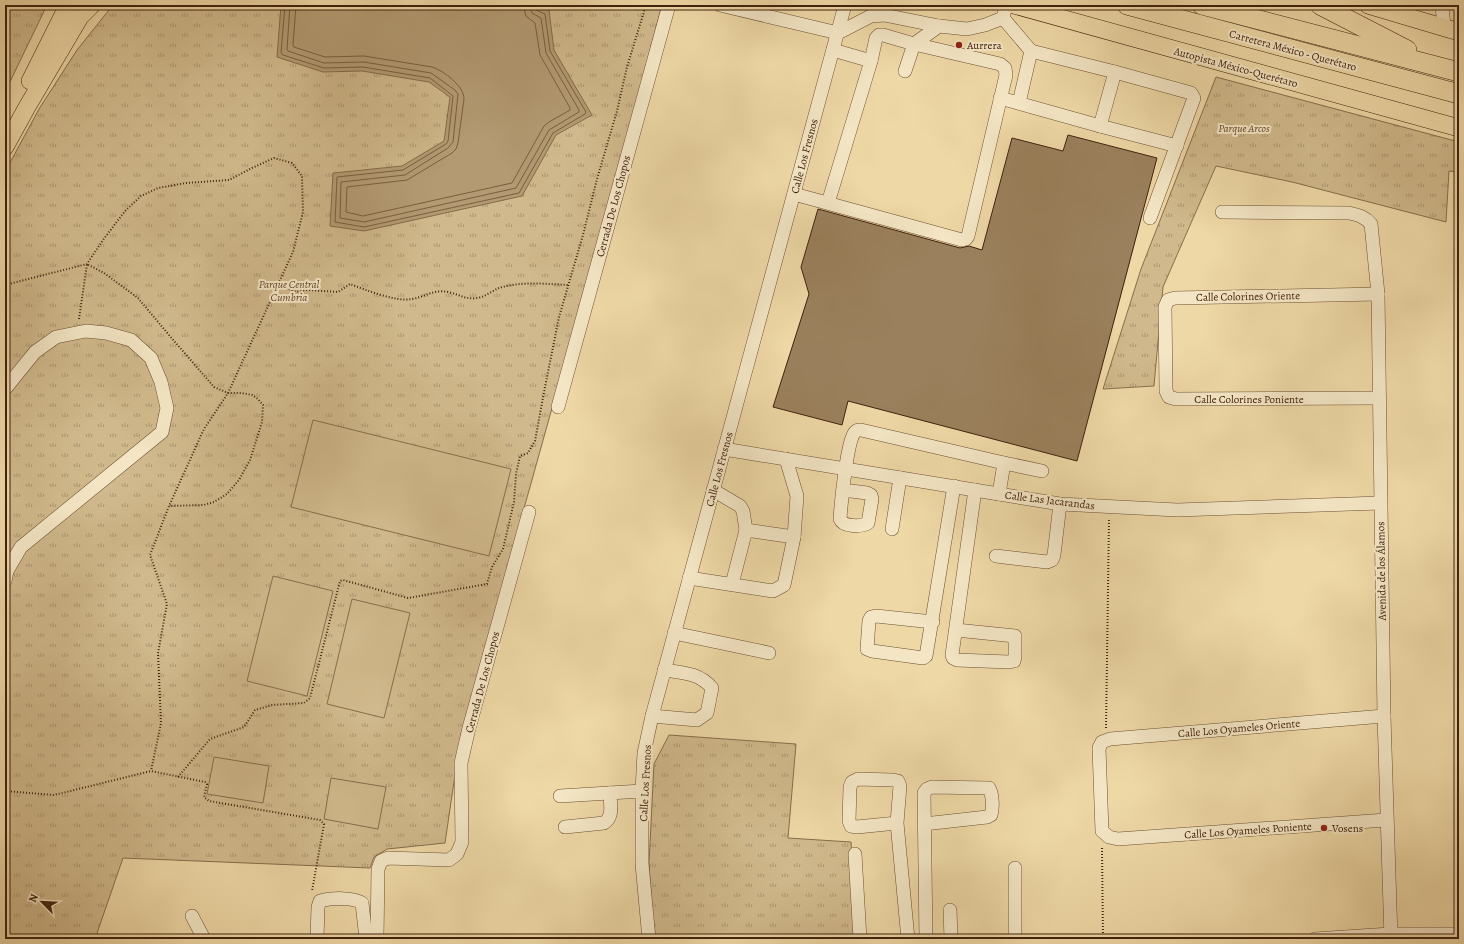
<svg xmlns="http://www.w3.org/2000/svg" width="1464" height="944" viewBox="0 0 1464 944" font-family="Alegreya,serif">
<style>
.grass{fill:url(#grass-tufts);stroke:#886d4c}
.garden{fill:#d0b98c;stroke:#886d4c}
.water{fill:#b39a72;stroke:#856a49}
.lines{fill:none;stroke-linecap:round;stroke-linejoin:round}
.shore{stroke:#7a5e3f;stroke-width:1}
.building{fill:#9a805c;stroke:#40210c}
.minor-casing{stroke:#6c4f32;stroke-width:14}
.major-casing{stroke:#40210c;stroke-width:18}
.highway-casing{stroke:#40210c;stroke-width:20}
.path{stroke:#40210c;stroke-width:2;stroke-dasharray:1 2;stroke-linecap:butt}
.minor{stroke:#f4e6c5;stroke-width:13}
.major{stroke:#eed8a6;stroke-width:17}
.highway{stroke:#eed8a6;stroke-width:19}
.poi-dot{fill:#8f2418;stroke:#f4e6c5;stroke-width:1.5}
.labels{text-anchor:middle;stroke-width:4;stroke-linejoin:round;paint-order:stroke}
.poi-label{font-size:11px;fill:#40210c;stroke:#f4e6c5;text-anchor:start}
.street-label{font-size:11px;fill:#40210c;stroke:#f4e6c5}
.park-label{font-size:11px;font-style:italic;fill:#64472c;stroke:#f4e6c5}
</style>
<defs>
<pattern id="grass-tufts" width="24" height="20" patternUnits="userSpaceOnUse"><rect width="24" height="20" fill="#d0b98c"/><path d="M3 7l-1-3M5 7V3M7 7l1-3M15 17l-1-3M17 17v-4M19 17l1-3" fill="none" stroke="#aa9671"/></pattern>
</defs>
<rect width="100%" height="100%" fill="#eed8a6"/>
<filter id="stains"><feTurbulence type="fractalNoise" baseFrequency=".005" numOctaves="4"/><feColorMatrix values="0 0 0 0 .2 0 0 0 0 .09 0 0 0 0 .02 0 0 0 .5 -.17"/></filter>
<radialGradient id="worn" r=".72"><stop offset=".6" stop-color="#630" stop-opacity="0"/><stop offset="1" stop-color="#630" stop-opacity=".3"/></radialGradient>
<g class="grass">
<polygon points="5,5 47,5 5,92"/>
<polygon points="113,5 662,5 616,179 461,734 445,843 387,849 374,857 370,868 123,858 95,939 5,939 5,172 39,109 77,50"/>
<polygon points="1216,77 1459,142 1459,172 1449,171 1446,222 1292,182 1216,166 1163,287 1154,386 1103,389 1141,269"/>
<polygon points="669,735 796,744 788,838 851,842 858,939 654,939 649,864 654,764"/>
</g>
<g class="garden">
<polygon points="313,420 511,469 489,556 291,507"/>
<polygon points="273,576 333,591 307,696 247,681"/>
<polygon points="352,599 410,613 384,718 327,704"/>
<polygon points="214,757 269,766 263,803 207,794"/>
<polygon points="331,778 386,787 378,829 324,819"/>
</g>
<polygon class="water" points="281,5 532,5 549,10 554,50 592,115 556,135 522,196 364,231 330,226 333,173 402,166 444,141 450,97 429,82 362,71 323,72 277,57"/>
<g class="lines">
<g class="shore">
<polyline points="285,5 281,53 283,55 324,68 363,67 430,78 453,96 448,141 446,144 403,170 337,177 335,222 364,227 519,193 553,133 585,114 586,112 550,51 545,14 536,10 534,5"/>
<polyline points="290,5 287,49 288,51 324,63 364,62 431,73 455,90 458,94 453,142 448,148 405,175 341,182 340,218 364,222 516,188 549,130 579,112 579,110 546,53 541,18 532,13 529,5"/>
<path d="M 296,5 L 293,45 L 294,47 L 325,57 L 364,56 L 432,67 C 444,71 464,86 464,99 L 458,143 L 456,149 L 452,153 L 407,180 L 347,187 L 346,212 L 363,216 L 512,183 L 544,126 L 549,122 L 570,110 L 570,108 L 540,55 L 535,23 L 526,16 L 523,5"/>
</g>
</g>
<polygon class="building" points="1068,135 1157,158 1077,461 848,401 842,425 773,407 809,294 801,267 818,209 960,248 969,246 982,250 1012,138 1063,151"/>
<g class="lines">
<defs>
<g id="minor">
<polyline points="720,5 838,33 871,16 884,15 939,26 967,29 985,25 1003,18"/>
<polyline points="1442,5 1444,27"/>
<polyline points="1003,18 1031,51 1019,103"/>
<polyline points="1003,18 1006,5"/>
<polyline points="833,50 871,61"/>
<polyline points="1031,51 1115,72 1191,93 1194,98 1150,218"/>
<polyline points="905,71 914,44 939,26"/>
<polyline points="1000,98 1100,126 1177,146"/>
<polyline points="1100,126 1115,72"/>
<polyline points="794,194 962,240 966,239 968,236 1006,75 1005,68 1000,64 914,44 883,35 879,35 876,38 871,61 828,203"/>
<path d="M 1222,212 L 1349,213 C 1359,215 1365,217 1371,224 L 1378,294 L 1384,716 L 1391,939"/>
<polyline points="1378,294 1175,298 1168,300 1165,307 1166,391 1169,397 1176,399 1379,398"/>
<polyline points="5,389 35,352 56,337 86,331 106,333 131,340 151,358 161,382 167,408 162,432 21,547 7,571 5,581"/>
<polyline points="558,407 669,5"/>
<polyline points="724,449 1060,504 1177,510 1380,503"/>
<polyline points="786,459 797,496 794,537"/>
<polyline points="1004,463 1042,471"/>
<polyline points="713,490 740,506 743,511 746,530"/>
<path d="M 843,490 L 867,493 L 871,495 L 872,499 L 868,523 C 861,527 843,527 840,519 C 841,504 847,440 855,432 C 858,429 858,430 861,430 L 1004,463 L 999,494"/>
<polyline points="892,529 900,478"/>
<polyline points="996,556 1047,562 1052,560 1054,555 1060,504"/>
<polyline points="689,578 773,591 784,585 794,537 746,530 732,584"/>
<polyline points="933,622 876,616 871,617 869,621 867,649 872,651 923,658 926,656 954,486"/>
<polyline points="956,630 1015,636 1015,657 1014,661 1009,662 957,660 953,658 952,655 975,490"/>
<polyline points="674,633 769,653"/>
<path d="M 652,716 L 697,720 L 707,713 L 712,688 C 699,673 684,673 664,670"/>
<polyline points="1384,716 1110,739 1102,742 1099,748 1102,831 1109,837 1118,839 1386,820"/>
<polyline points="560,796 642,791"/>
<polyline points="897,823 857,827 851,826 849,821 850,787 852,782 858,779 893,780 898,781 900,786 897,823 908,939"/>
<path d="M 924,824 L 987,817 L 991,815 C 993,808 993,795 989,788 L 932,787 L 927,789 L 924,793 L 926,939"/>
<path d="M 565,827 L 604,823 C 614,817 610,804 610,793"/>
<polyline points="855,854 860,939"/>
<polyline points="950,910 951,939"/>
<polyline points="192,916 204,939"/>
<path d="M 317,939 L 318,907 L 320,901 C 331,898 353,897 362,903 L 366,939"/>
<polyline points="377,939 378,869 381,861 388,858 449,860 457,854 462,842 461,763 469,728 529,512"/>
<polyline points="649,939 642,864 642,791 644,753 652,716 845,5"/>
<polyline points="1015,939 1015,868"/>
<polyline points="1315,939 1390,934 1459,934"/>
</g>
<g id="major">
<polyline points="1014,5 1459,128"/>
<polyline points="1368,5 1459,32"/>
<polyline points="30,81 68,5"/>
<polyline points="5,147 27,107 80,17 92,5"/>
</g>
<g id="highway">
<polyline points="1127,5 1459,94"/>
<polyline points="1202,5 1459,72"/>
<polyline points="1320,5 1407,50"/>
</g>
</defs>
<use href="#minor" class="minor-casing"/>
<use href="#major" class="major-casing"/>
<use href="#highway" class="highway-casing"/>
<g class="path">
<path d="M 278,284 L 296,292 L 308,290 L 338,292 L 350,284 C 366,290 395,302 412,299 C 425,297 433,289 448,292 C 458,294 466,300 477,298 C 485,297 492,291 499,288 C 521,281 546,284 569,285"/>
<polyline points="5,285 87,264 103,240 125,211 141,196 158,188 186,183 229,180 252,168 274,158 292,163 302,176 303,212 293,252 228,393 204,429 169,506 150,555 167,604 158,653 161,723 151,771"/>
<polyline points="79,319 87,264 104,273 138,298 169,335 214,387 228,393 241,393 252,395 258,399 263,405 262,422 250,460 239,480 227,494 214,502 204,505 169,506"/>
<polyline points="1106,728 1109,519"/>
<polyline points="178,777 210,739 244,727 255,710 272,705 304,703 310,698 340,581 343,580 408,598 487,584 492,567 503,549 514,502 516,474 520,456 528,453 535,441 544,392 559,317 583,235 597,179 617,111 627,67 646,5"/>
<polyline points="5,791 54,795 151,771 205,782 207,784 204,797 209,801 320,820 324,824 312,891"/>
<polyline points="1102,848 1103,939"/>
</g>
<use href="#minor" class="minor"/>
<use href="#major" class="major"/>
<use href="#highway" class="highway"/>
</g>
<g class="poi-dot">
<circle cx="959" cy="45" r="4"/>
<circle cx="1324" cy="828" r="4"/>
</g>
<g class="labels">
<g class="poi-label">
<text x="967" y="49">Aurrera</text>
<text x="1332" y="832">Vosens</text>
</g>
<g class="street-label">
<text transform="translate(1293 50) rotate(15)" y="4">Carretera México - Querétaro</text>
<text transform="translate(1236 67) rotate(15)" y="4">Autopista México-Querétaro</text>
<text transform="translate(804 156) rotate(-75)" y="4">Calle Los Fresnos</text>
<text transform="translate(613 206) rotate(-75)" y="4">Cerrada De Los Chopos</text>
<text transform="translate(1248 296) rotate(-1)" y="4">Calle Colorines Oriente</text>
<text x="1249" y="403">Calle Colorines Poniente</text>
<text transform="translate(719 469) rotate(-75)" y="4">Calle Los Fresnos</text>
<text transform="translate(1050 500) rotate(7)" y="4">Calle Las Jacarandas</text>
<text transform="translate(1381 571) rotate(-91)" y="4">Avenida de los Álamos</text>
<text transform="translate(482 682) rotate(-75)" y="4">Cerrada De Los Chopos</text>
<text transform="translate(1239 728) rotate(-5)" y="4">Calle Los Oyameles Oriente</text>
<text transform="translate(645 783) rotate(-87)" y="4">Calle Los Fresnos</text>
<text transform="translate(1248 830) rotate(-4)" y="4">Calle Los Oyameles Poniente</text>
</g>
<g class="park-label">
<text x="1244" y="132">Parque Arcos</text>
<text x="289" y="288">Parque Central<tspan x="289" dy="13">Cumbria</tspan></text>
</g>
</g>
<rect width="1464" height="944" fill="none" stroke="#eed8a6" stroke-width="20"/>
<rect x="6" y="6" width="1452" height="932" fill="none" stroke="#40210c" stroke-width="2"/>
<rect x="10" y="10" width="1444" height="924" fill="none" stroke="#40210c"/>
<g transform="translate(42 902) rotate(294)" stroke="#f4e6c5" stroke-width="3" paint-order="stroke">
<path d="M0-3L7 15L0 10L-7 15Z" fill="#40210c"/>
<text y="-6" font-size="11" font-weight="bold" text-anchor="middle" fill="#40210c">N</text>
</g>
<rect width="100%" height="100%" filter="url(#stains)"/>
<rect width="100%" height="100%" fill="url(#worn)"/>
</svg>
